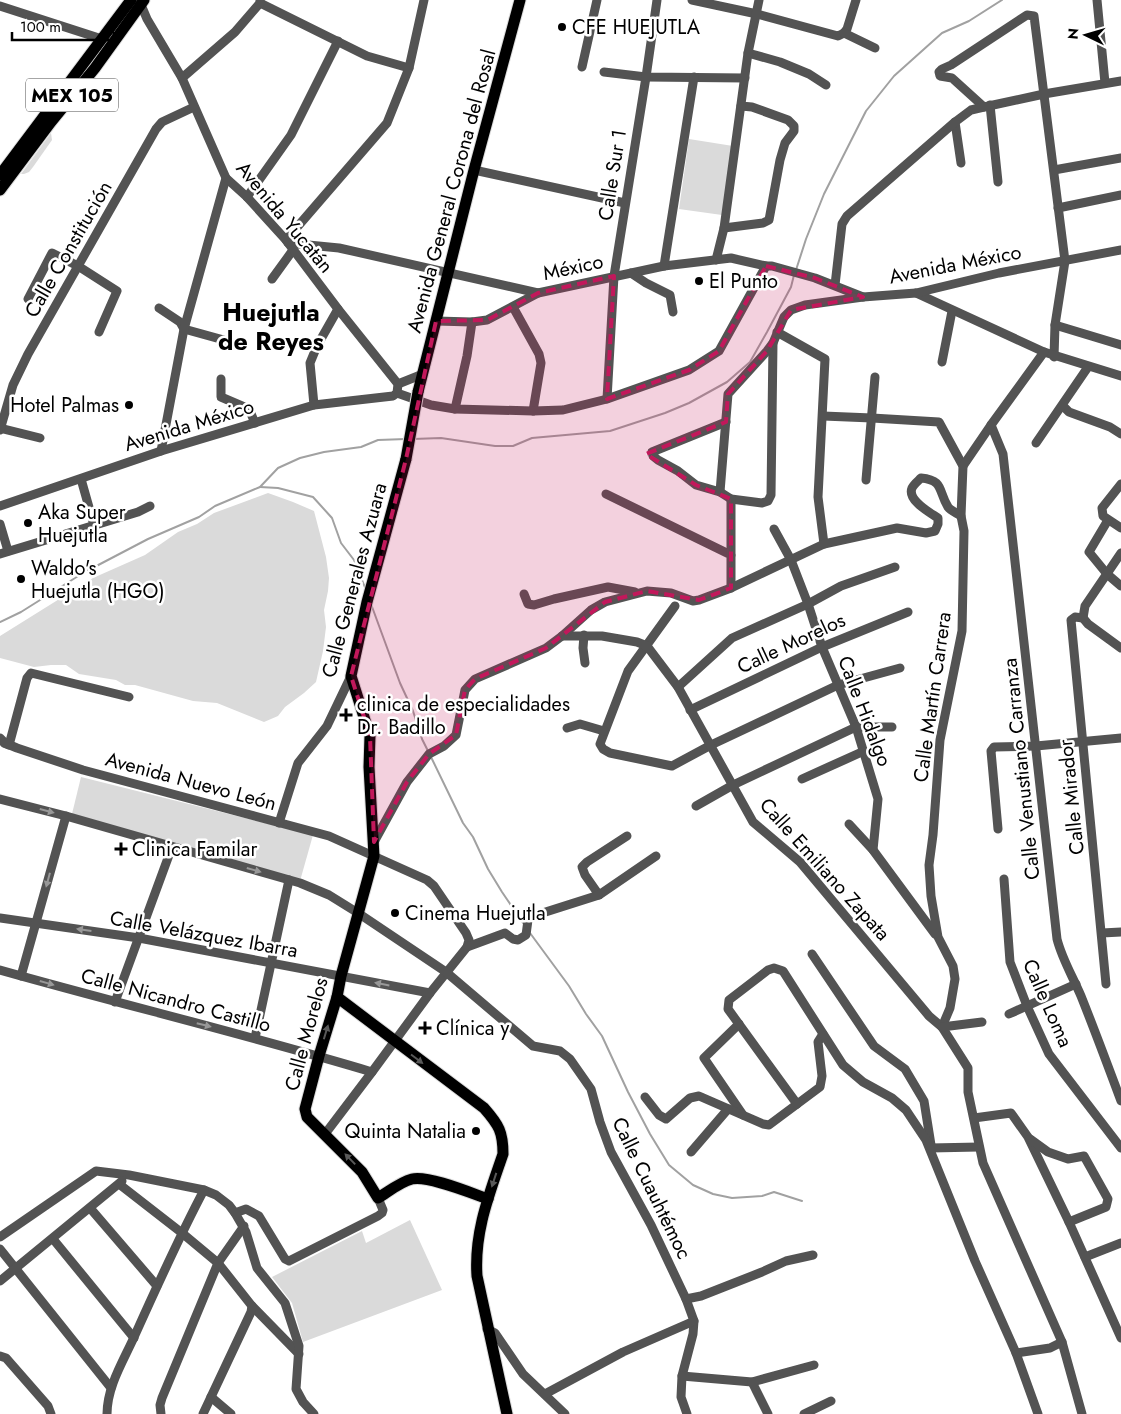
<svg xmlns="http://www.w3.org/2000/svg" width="1121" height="1414" viewBox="0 0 1121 1414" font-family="Jost,sans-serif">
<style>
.green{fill:#dadada}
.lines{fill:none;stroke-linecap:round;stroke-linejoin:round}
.stream{stroke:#a1a1a1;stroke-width:2}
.major-casing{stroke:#dbdbdb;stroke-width:13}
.minor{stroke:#535353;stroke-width:9}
.major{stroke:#000;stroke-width:11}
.major-bridge-casing{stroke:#dbdbdb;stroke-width:13;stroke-linecap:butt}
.major-bridge{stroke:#000;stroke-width:11}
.oneway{fill:#989898}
.oneway2{fill:#595959}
.marked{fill:#c2185b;fill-opacity:0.2;stroke:#c2185b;stroke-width:4;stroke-dasharray:10 6;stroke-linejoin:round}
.poi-dot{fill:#000;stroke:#fff;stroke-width:2}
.labels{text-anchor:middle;stroke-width:5;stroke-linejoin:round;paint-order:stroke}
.shield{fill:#fff;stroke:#4c4c4c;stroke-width:1}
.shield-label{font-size:19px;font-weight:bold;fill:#000}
.poi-label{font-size:20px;fill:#000;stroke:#fff;text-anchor:start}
.street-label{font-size:20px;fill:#000;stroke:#fff}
.district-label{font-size:25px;font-weight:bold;fill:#000;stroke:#fff}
</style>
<rect width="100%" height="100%" fill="#fff"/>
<g class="green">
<polygon points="51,133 52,140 33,167 29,172 24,174 21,174"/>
<polygon points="689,139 733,146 722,215 679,209"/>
<polygon points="268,493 293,502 314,511 326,557 329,578 328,591 324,610 326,627 323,651 316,682 304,693 285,707 278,716 264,722 217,703 193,701 135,685 125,685 116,680 79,674 66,665 51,665 34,667 0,658 0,636 93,578 145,555 178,532 197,524 214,513"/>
<polygon points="81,777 313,835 300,881 71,818"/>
<polygon points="410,1220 442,1290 303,1342 292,1303 272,1277 362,1231 366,1243"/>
</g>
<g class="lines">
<g class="stream">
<polyline points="796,270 806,239 824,194 866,111 894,76 942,33 969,21 1002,0"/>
<polyline points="413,439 441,438 495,446 513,446 532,438 610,431 665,413 689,403 727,382 750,362 767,332 791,287 794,275"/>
<polyline points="260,487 278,488 313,497 332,518 341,543 354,560 366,590"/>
<polyline points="371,604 400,683 413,711 422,739 428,751"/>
<polyline points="0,622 21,612 83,573 148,539 199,517 215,506 260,487 278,468 300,458 324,452 361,447 378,440 406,439"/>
<polyline points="431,757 463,823 473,837 488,869 502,892 523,923"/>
<polyline points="530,933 569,986 586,1014 602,1036 628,1092 650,1134 669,1165 693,1185 713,1194 732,1198 762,1196 774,1192 802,1201"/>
</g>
<defs>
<g id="major">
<polyline points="0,175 131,0"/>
<polyline points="0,190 51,122 95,68 144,0"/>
<polyline points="418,392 474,170 520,0"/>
<path d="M 406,459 L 367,602 L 351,676 L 370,736 L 369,767 L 374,856 L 341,976 L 337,997 L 319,1056 L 305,1109 L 307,1117 L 362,1172 L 378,1198 C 388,1192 400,1182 412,1179 C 428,1175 471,1193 488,1199"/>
<path d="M 337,997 L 484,1108 C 499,1125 503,1132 503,1154 C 489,1195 474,1232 477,1276 L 507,1414"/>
</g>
</defs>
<use href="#major" class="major-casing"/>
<g class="minor">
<polyline points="692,0 757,14 838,36 844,33"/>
<polyline points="1097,0 1105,83"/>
<polyline points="260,3 367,56 409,68"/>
<polyline points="0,6 102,39"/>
<polyline points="844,33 847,29 856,0"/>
<polyline points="844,33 875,48"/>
<polyline points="748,53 780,62 809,74 826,85"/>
<polyline points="582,67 597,0"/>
<polyline points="604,72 646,77 745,78"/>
<polyline points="182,78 235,32 260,3 260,0"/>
<polyline points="990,105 998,182"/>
<polyline points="984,107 952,78 940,76 939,72 942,69 951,65 1027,15 1034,16 1065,261 1055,325 1054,357"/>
<polyline points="955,122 961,163"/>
<polyline points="474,170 625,203"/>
<polyline points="1054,170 1121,158"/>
<polyline points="247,197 291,135 338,41"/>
<polyline points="1058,208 1121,195"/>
<polyline points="724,228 763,223 769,220 780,160 785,143 794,131 794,126 788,120 752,107 741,106"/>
<polyline points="286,240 387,123 409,68 424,0"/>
<polyline points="288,243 339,248 538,293 664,266 731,258 766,266 772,266 815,278 863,297"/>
<polyline points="716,260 724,228 748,53 759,0"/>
<polyline points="664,266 694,77"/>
<polyline points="631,273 646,283 670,295 673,312"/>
<polyline points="272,279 293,250"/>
<polyline points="835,285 842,224 847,216 955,122 971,110 984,107 1044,94 1121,81"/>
<polyline points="916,293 1044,352 1121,376"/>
<polyline points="28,299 52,253 78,266 117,291 99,332"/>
<polyline points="513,307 539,354 541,363 533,411"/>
<polyline points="159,308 180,322 184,329 231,342"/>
<polyline points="436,321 472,322 487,320 538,293"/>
<polyline points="1055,325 1121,345"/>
<polyline points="777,332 825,359 818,497 824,544"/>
<polyline points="942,362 952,311"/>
<polyline points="221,379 221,397 249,409 255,423"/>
<polyline points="398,384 423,374"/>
<polyline points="397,393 431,405 455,409 533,411 563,410 607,399 689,370 719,351 766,266"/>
<polyline points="607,399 614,276 646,77 657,0"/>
<polyline points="314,405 310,363 317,346 338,309"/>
<polyline points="1063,406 1069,412 1110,427 1121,434"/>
<polyline points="455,409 467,356 472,322"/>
<polyline points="823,416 872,418 939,422 963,466 961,516 964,531 962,631 940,740 933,835 929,865 931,896 938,937 953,966 955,979 950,1008 942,1027"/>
<polyline points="726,422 652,452 653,456 658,460 678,471 696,485 720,492 731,499 762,503 768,501 771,495 773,343"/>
<path d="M 991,425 L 1003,454 L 1057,939 C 1062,959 1073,977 1081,996 C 1095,1031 1108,1066 1121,1101"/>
<polyline points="0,428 40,438"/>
<polyline points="0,430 13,385 28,354 156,129 162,122 194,107"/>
<polyline points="1036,443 1088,367"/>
<polyline points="161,451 184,329 226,178"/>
<polyline points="963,466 991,425 1044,352"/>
<polyline points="81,479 94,525"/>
<polyline points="866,480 875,377"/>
<polyline points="1121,484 1102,508 1103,516 1121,528"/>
<polyline points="720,492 728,394 767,351 773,343 784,317 791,310 805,305 863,297 916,293 999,273 1121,250"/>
<polyline points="606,494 731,555 731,588"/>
<polyline points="731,499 731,555"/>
<polyline points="0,506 161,451 314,405 393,396 397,393 398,384 338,309 286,240 247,197 226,178 182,78 147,19 139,0"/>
<polyline points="1108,520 1089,552 1107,574 1121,586"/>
<polyline points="0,524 8,551"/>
<polyline points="774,529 791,560 808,604 822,647 856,727 878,799 873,850"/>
<polyline points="0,554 138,512 150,506"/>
<polyline points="524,594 528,604 534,605 554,599 608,587 635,592"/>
<polyline points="675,606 628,671 600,744 603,749 610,753 672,766 711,745 838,685 900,668"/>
<polyline points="1083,618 1075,617 1071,620 1106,984"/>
<polyline points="1083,618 1085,606 1121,553"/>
<polyline points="1083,618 1088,624 1121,648"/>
<polyline points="584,635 583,648 585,663"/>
<polyline points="562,636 602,636 637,642 647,646 678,687 753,822 800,862 929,1016 942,1027 968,1068 968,1092 983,1163 1062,1342 1082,1414"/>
<polyline points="678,687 732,638 808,604 841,586 895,567"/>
<polyline points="690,710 822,647 908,612"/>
<polyline points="567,728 580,724 604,731"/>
<polyline points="0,738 5,743 17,748 83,770 329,836 427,880 434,886 466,933 469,940 467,947 430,993 372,1072 325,1134"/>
<polyline points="4,743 9,745 27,678 31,673 129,697"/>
<polyline points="802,779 864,751"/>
<polyline points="0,799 66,816 300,883 329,895 358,913 446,972 533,1046 560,1051 570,1059 591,1089 600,1122 611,1152 651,1225 686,1299 694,1321 693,1334 682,1376 681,1397 687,1414"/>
<polyline points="696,806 733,785 856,727 892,727"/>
<polyline points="279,823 298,763 327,726 351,676"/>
<polyline points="849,824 873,850 935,934"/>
<polyline points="998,829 991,751 994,747 1036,746 1121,738"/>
<path d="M 374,842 L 407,782 L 429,754 L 444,746 L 456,735 L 465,690 L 475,679 L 546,648 L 562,636 L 591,610 L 605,602 L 647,591 L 671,593 L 693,601 L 699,600 L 731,588 L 824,544 L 897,528 L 926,533 L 935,531 L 938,524 L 938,518 C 929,512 907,500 912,488 C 914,484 918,481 921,478 C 944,480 938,491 948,507 C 951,511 957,513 961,516"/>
<polyline points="1004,879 1010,962 1027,1006 1049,1054 1121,1148"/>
<polyline points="599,895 585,875 582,867 587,862 627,836"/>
<polyline points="0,918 139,938 430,993"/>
<polyline points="1102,933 1121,932"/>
<polyline points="467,947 505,933 513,939 518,940 526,935 528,920 533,916 599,895 656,856"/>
<polyline points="812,954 874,1046 905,1069 924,1101 931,1145 930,1148 979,1147"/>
<path d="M 0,970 C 124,1005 249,1035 372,1072"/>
<polyline points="21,976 66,816"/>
<polyline points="115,1002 172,847"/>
<polyline points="1009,1014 1076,984"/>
<polyline points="739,1024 704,1058 743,1115"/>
<polyline points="942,1027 982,1022"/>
<polyline points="255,1038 289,880"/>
<polyline points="645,1097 659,1115 666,1119 690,1098 699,1096 763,1124 769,1125 820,1087 822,1076 818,1042 823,1034"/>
<polyline points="797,1104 728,1009 729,1000 768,970 774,968 783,971 843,1065 863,1082 892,1098 906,1110 926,1140 975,1261 1016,1353 1038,1414"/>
<polyline points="974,1118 1011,1113 1028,1137 1069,1222 1121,1338"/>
<polyline points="1030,1139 1048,1152 1068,1159 1084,1156 1108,1199 1106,1207 1069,1222"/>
<polyline points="691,1152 728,1109"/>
<polyline points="119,1184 182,1233 218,1263 252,1306 299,1354"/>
<polyline points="90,1208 157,1286"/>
<polyline points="235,1213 246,1209 259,1216 285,1259 289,1261 378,1216 382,1213 383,1210 378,1198"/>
<polyline points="0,1237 96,1171 129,1175 204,1190 216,1195 229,1205 235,1213 246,1232 257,1268 285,1303 299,1346 296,1389 303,1402 314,1414"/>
<polyline points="53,1239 134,1338"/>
<polyline points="0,1249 111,1388"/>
<polyline points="1085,1257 1121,1243"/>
<polyline points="0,1281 122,1181"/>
<polyline points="686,1299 701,1296 762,1272 786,1261 813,1255"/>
<polyline points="487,1329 495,1333 523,1374 565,1414"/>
<polyline points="1016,1353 1050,1348 1062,1342"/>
<polyline points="0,1356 6,1358 48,1406 51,1414"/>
<polyline points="682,1376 752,1382 814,1365"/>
<polyline points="752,1382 768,1414"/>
<polyline points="545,1394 623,1352 694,1321"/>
<polyline points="211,1397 231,1414"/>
<path d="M 107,1414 C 107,1386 124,1360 135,1335 C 157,1286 179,1237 204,1190"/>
<polyline points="161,1414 160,1405 162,1398 218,1263 244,1226"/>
<polyline points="203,1414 251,1312 252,1306"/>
<polyline points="804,1414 831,1401"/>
</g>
<use href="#major" class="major"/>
<defs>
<polyline id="major-bridge" points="406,459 418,392"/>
</defs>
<use href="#major-bridge" class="major-bridge-casing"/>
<use href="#major-bridge" class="major-bridge"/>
</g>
<defs><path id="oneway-solid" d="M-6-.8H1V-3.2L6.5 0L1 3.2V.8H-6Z" transform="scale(1.25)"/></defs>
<g class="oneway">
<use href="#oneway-solid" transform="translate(47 811) rotate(15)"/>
<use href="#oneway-solid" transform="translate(254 870) rotate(16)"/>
<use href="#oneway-solid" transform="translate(48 880) rotate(105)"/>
<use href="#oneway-solid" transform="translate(84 930) rotate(-172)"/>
<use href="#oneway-solid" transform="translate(47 983) rotate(16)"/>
<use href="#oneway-solid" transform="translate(382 984) rotate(-169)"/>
<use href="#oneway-solid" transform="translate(204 1025) rotate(14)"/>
</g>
<g class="oneway2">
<use href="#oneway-solid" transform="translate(326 1032) rotate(-73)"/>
<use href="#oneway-solid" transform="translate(417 1059) rotate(37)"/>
<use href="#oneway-solid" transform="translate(350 1159) rotate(-134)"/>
<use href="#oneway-solid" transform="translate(494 1180) rotate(108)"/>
</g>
<path class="marked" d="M 766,266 L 815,278 L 863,297 L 791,310 L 767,351 L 728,394 L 726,422 L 646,454 L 696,485 L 731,499 L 731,588 L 699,600 L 647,591 L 605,602 L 546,648 L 475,679 L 465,690 L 456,735 L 429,754 L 407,782 L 374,842 L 370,736 L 351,676 L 406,459 L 436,321 L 487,320 L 538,293 L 614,276 L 607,399 L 689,370 L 719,351 Z"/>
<g class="poi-dot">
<circle cx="562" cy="27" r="5"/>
<circle cx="699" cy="281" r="5"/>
<circle cx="129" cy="405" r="5"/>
<circle cx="28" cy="523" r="5"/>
<circle cx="21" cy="579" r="5"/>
<path d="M343.5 707.5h5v5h5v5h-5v5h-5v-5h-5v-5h5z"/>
<path d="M118.5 841.5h5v5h5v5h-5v5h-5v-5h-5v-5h5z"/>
<circle cx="395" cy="913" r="5"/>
<path d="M422.5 1020.5h5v5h5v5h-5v5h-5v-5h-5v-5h5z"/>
<circle cx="476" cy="1131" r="5"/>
</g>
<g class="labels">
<rect class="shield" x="26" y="78.5" width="92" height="33" rx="4"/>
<g class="shield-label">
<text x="72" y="102">MEX 105</text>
</g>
<g class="poi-label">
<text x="572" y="34">CFE HUEJUTLA</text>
<text x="709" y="288">El Punto</text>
<text x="119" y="412" text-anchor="end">Hotel Palmas</text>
<text x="38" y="519">Aka Super<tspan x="38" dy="23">Huejutla</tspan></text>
<text x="31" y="575">Waldo's<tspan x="31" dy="23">Huejutla (HGO)</tspan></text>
<text x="357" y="711">clinica de especialidades<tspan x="357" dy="23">Dr. Badillo</tspan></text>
<text x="132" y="856">Clinica Familar</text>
<text x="405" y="920">Cinema Huejutla</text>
<text x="436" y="1035">Clínica y</text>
<text x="466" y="1138" text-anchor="end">Quinta Natalia</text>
</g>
<g class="street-label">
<text transform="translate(612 175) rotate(-81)" y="7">Calle Sur 1</text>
<text transform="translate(451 191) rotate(-75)" y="7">Avenida General Corona del Rosal</text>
<text transform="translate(285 217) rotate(50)" y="7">Avenida Yucatán</text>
<text transform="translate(68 249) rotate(-60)" y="7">Calle Constitución</text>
<text transform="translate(955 264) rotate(-11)" y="7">Avenida México</text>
<text transform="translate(573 267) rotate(-12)" y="7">México</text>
<text transform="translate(189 425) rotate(-17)" y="7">Avenida México</text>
<text transform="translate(354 580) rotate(-75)" y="7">Calle Generales Azuara</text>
<text transform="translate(791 643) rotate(-25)" y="7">Calle Morelos</text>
<text transform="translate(932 697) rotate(-82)" y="7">Calle Martín Carrera</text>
<text transform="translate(865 711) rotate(69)" y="7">Calle Hidalgo</text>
<text transform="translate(1021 769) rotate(-96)" y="7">Calle Venustiano Carranza</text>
<text transform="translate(191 781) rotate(15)" y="7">Avenida Nuevo León</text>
<text transform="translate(1071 797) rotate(-96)" y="7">Calle Mirador</text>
<text transform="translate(825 869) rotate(48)" y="7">Calle Emiliano Zapata</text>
<text transform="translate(204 934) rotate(10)" y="7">Calle Velázquez Ibarra</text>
<text transform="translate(176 1000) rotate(15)" y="7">Calle Nicandro Castillo</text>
<text transform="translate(1048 1003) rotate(66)" y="7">Calle Loma</text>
<text transform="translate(306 1034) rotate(-75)" y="7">Calle Morelos</text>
<text transform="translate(652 1188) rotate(64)" y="7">Calle Cuauhtémoc</text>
</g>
<g class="district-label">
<text x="271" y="321">Huejutla<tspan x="271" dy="29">de Reyes</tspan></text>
</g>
</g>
<g transform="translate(1086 35) rotate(275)" stroke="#ffffff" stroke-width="4" paint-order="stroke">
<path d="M0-4L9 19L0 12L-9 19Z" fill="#000000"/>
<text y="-8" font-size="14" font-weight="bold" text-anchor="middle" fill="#000000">N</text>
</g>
<path d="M12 32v8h102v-8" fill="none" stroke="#000000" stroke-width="2.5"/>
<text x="20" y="32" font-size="15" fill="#000000" stroke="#ffffff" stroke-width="4" paint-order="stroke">100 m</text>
</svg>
